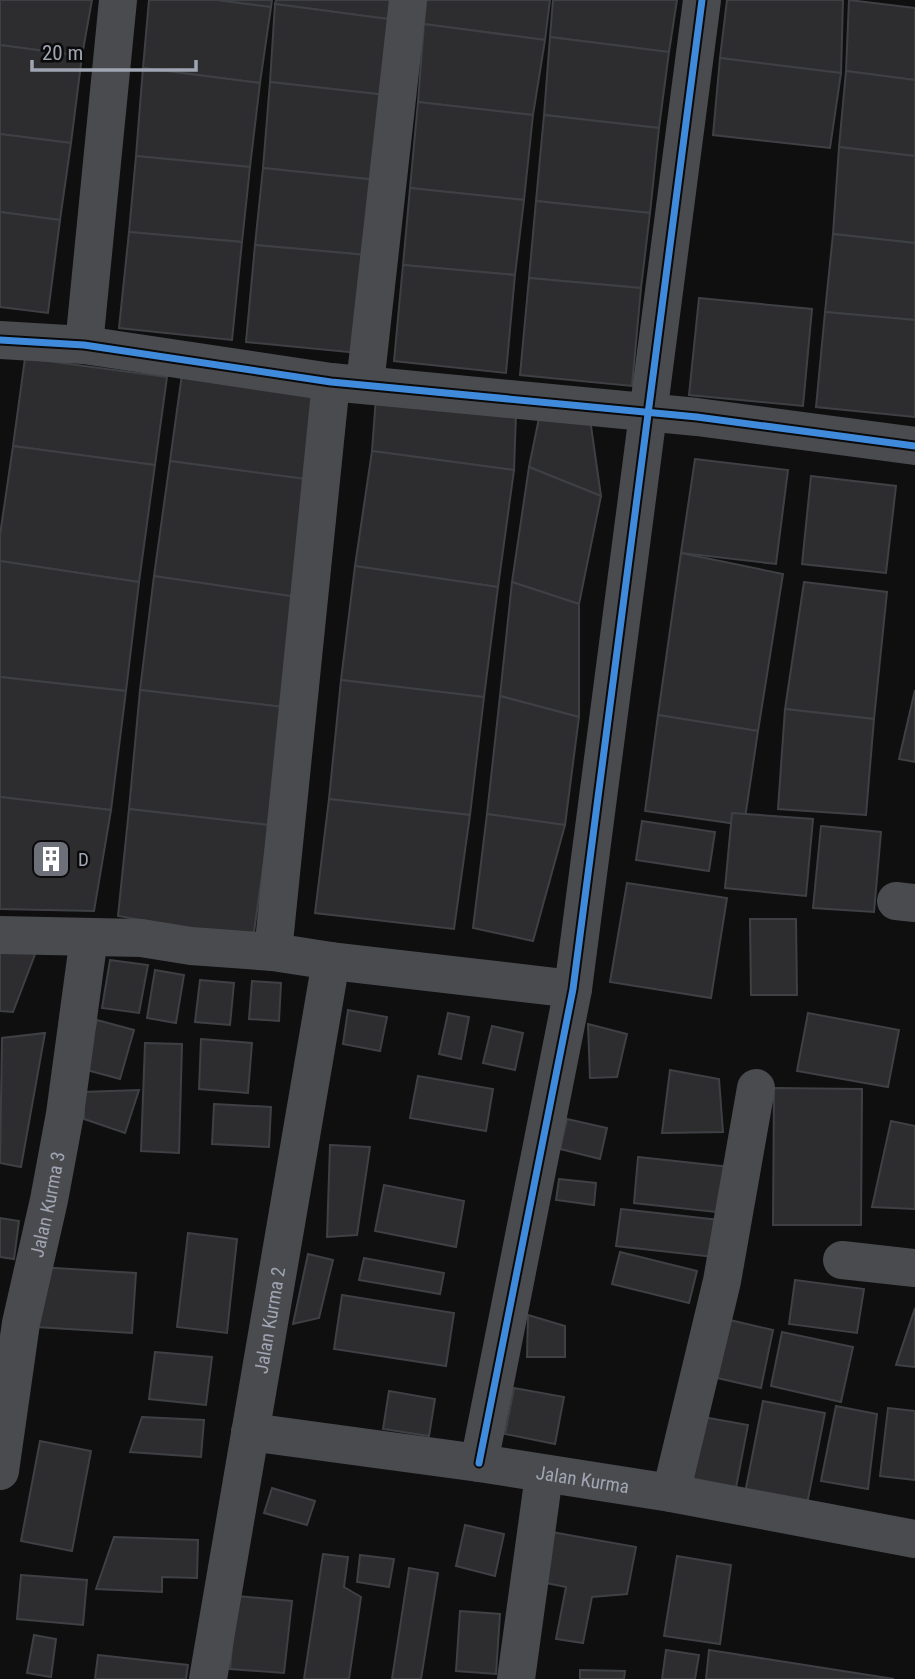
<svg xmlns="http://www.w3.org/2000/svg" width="915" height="1679" viewBox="0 0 915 1679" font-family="'Roboto Condensed',sans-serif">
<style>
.building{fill:#2d2d2f;stroke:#3e4044;stroke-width:2}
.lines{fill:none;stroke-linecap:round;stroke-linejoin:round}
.minor{stroke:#4a4b4f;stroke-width:38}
.cycleway-casing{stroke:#0a0a0b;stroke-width:11}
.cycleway{stroke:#408adc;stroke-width:7}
.labels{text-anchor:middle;stroke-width:5;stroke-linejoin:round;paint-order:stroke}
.poi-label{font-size:19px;fill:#9fa5b2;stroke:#0a0a0b;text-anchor:start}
.street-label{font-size:19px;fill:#9fa5b2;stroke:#0a0a0b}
</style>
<rect width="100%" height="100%" fill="#0f0f10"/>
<g class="building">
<polygon points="0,0 92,0 82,56 0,45"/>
<polygon points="149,0 217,0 271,7 260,83 143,68"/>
<polygon points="217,0 272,0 271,7"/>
<polygon points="276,0 399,0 396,20 275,4"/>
<polygon points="426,0 550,0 545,40 424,24"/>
<polygon points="553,0 677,0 669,52 550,37"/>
<polygon points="727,0 843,0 841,73 720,58"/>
<polygon points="849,0 915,8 915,80 846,71"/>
<polygon points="275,4 396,20 386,95 270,82"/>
<polygon points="424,24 545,40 533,115 418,102"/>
<polygon points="550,37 669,52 659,128 544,115"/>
<polygon points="0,45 82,56 71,143 0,134"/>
<polygon points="720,58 841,73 830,148 713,135"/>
<polygon points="143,68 260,83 250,167 136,156"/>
<polygon points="846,71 915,80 915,156 839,147"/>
<polygon points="270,82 386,95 377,180 263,168"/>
<polygon points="418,102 533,115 524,200 410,188"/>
<polygon points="544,115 659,128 650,213 536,201"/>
<polygon points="0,134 71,143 60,220 0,212"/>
<polygon points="839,147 915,156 915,243 833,234"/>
<polygon points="136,156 250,167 242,242 129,232"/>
<polygon points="263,168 377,180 367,255 255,245"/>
<polygon points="410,188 524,200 515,275 403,265"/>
<polygon points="536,201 650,213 641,288 529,278"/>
<polygon points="0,212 60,220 48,313 0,307"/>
<polygon points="129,232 242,242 232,340 119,328"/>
<polygon points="833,234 915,243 915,320 825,312"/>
<polygon points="255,245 367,255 358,353 246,342"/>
<polygon points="403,265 515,275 506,373 394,361"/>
<polygon points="529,278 641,288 632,386 520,375"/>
<polygon points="699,298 812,309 803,406 689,395"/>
<polygon points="825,312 915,320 915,417 816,407"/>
<polygon points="25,358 167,377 155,465 13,446"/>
<polygon points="182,374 325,393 313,480 170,461"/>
<polygon points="376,397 516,414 514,470 372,451"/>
<polygon points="540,413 590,419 601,496 529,467"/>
<polygon points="13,446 155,465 139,582 0,561 0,535"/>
<polygon points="372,451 514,470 498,587 355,566"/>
<polygon points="695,459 788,470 776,564 681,553"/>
<polygon points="170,461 313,480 297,597 154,576"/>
<polygon points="529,467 601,496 579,604 512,582"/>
<polygon points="811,476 896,486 886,573 802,564"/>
<polygon points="681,553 783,574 758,731 658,715"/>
<polygon points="0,561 139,582 126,691 0,677"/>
<polygon points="355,566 498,587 484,697 341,680"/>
<polygon points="154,576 297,597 284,707 140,690"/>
<polygon points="512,582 579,604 579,717 500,696"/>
<polygon points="804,582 887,592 874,719 785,709"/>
<polygon points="0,677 126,691 111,810 0,797"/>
<polygon points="341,680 484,697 470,815 329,799"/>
<polygon points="140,690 284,707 269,825 129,809"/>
<polygon points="915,690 915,762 899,759"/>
<polygon points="500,696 579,717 565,825 487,814"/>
<polygon points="785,709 874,719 866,815 778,809"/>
<polygon points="658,715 758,731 744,825 645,811"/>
<polygon points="0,797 111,810 94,911 0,909"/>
<polygon points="329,799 470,815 454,929 315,913"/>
<polygon points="129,809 269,825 253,939 118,916"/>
<polygon points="732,813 813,819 806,896 725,888"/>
<polygon points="487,814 565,825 533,941 473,928"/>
<polygon points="642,821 715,832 709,871 636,860"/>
<polygon points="821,826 881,832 874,912 813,908"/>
<polygon points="627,883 727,898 711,998 610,982"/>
<polygon points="750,919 796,919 797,995 751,995"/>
<polygon points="0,945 37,949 13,1012 0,1011"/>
<polygon points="110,960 148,965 139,1013 102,1008"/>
<polygon points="155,970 184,975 176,1023 147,1018"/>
<polygon points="200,980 234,983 230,1025 195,1022"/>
<polygon points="252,981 281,983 279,1021 249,1019"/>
<polygon points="348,1010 387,1017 380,1051 343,1044"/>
<polygon points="448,1013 469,1017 461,1059 439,1054"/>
<polygon points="808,1013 899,1030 888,1087 797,1071"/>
<polygon points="97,1020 134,1030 120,1079 83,1069"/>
<polygon points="588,1024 627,1034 617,1077 590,1078"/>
<polygon points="492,1026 523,1033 515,1070 483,1063"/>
<polygon points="45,1033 21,1167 0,1163 2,1038"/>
<polygon points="201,1039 252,1043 248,1093 199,1089"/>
<polygon points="145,1043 182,1044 179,1153 141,1151"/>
<polygon points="670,1070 719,1079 723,1132 662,1133"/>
<polygon points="418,1076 493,1089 486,1131 410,1118"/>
<polygon points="774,1088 862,1089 861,1225 773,1225"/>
<polygon points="139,1090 125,1133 84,1119 83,1092"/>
<polygon points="214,1104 271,1107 269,1147 212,1144"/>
<polygon points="567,1119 607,1128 600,1159 560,1149"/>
<polygon points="891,1121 915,1126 915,1209 872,1207"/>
<polygon points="330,1145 370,1147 357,1235 327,1237"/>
<polygon points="638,1157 730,1167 725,1213 634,1203"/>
<polygon points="559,1179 596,1183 594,1205 556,1200"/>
<polygon points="384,1185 464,1201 456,1247 375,1231"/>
<polygon points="621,1209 719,1220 714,1257 616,1246"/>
<polygon points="0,1218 19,1221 14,1259 0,1257"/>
<polygon points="188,1233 237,1239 227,1333 177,1327"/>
<polygon points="620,1252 697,1271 689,1303 612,1284"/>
<polygon points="308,1254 333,1260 319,1318 293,1324"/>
<polygon points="364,1258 444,1273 440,1294 359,1280"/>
<polygon points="39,1267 136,1273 132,1333 36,1327"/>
<polygon points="795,1280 864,1289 857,1333 789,1324"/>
<polygon points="342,1295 454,1313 446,1366 334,1349"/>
<polygon points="915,1308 915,1367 896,1365"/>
<polygon points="528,1315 565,1326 565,1357 527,1357"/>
<polygon points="730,1320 773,1330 761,1388 717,1378"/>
<polygon points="782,1332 853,1347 841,1402 771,1386"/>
<polygon points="155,1352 212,1357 206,1405 149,1399"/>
<polygon points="514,1388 564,1397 555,1444 505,1434"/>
<polygon points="389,1391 435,1399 429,1436 383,1429"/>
<polygon points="763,1401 825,1413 807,1504 745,1493"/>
<polygon points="836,1406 877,1414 868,1489 821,1481"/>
<polygon points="888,1408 915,1411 915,1480 880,1476"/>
<polygon points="142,1417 204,1420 201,1457 130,1452"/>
<polygon points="703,1417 748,1425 735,1493 690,1484"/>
<polygon points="40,1441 91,1451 72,1551 21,1541"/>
<polygon points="272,1488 315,1501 307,1525 264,1513"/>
<polygon points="465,1525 504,1534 495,1576 456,1566"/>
<polygon points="546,1531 636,1547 627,1594 592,1597 583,1643 556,1639 566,1587 536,1581"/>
<polygon points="114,1537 198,1540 197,1578 162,1577 162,1592 96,1589"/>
<polygon points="323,1554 348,1557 344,1587 361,1597 349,1679 304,1679"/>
<polygon points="360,1555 394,1559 389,1587 357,1582"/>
<polygon points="677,1556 731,1565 720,1644 664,1636"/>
<polygon points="409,1568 438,1573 421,1679 392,1679"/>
<polygon points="21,1575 87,1580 83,1625 17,1619"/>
<polygon points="237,1596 292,1601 284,1673 230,1669"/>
<polygon points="460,1611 500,1614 496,1674 456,1671"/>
<polygon points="34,1635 56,1639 51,1677 27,1673"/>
<polygon points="666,1650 699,1655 695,1679 662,1679"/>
<polygon points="709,1650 894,1679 706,1679"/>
<polygon points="98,1655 188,1665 186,1679 95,1679"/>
<polygon points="580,1670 625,1671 624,1679 580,1679"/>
</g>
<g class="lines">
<g class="minor">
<polyline points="0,340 84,345 331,382 697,417 915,446"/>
<polyline points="84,345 118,0"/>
<polyline points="365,384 408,0"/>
<polyline points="896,901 915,903"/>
<polyline points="0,935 141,938 191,946 273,952 331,961 573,989"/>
<polyline points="273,952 331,382"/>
<polyline points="842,1260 915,1268"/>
<path id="s1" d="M 250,1432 L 479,1463 L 671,1493 L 915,1539"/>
<polyline points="479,1463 573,989 702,0"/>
<path id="s2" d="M 0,1471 L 21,1323 L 49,1200 L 65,1114 L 89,937"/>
<polyline points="671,1493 722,1281 756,1088"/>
<path id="s3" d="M 208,1679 L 331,961"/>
<polyline points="516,1679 544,1475"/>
</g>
<defs>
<g id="cycleway">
<polyline points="0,340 84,345 331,382 697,417 915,446"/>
<polyline points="479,1463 573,989 702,0"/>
</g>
</defs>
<use href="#cycleway" class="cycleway-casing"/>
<use href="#cycleway" class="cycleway"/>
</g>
<defs>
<symbol id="building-square" viewBox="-11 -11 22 22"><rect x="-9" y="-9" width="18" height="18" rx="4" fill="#6d7079" stroke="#0a0a0b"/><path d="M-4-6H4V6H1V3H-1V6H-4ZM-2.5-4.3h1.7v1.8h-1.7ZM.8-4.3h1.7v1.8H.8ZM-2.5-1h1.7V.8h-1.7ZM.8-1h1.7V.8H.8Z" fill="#fff"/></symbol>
</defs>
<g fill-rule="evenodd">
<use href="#building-square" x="29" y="837" width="44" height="44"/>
</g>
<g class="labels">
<g class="poi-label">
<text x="78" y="866">D</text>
</g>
<g class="street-label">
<text dy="7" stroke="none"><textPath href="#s2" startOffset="271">Jalan Kurma 3</textPath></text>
<text dy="7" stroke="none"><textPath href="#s3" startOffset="364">Jalan Kurma 2</textPath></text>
<text dy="7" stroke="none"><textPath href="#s1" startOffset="336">Jalan Kurma</textPath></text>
</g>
</g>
<path d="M32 60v10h164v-10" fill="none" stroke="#9fa5b2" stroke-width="3.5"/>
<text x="42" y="60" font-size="21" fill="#9fa5b2" stroke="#0a0a0b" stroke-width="5" paint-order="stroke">20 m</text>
</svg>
